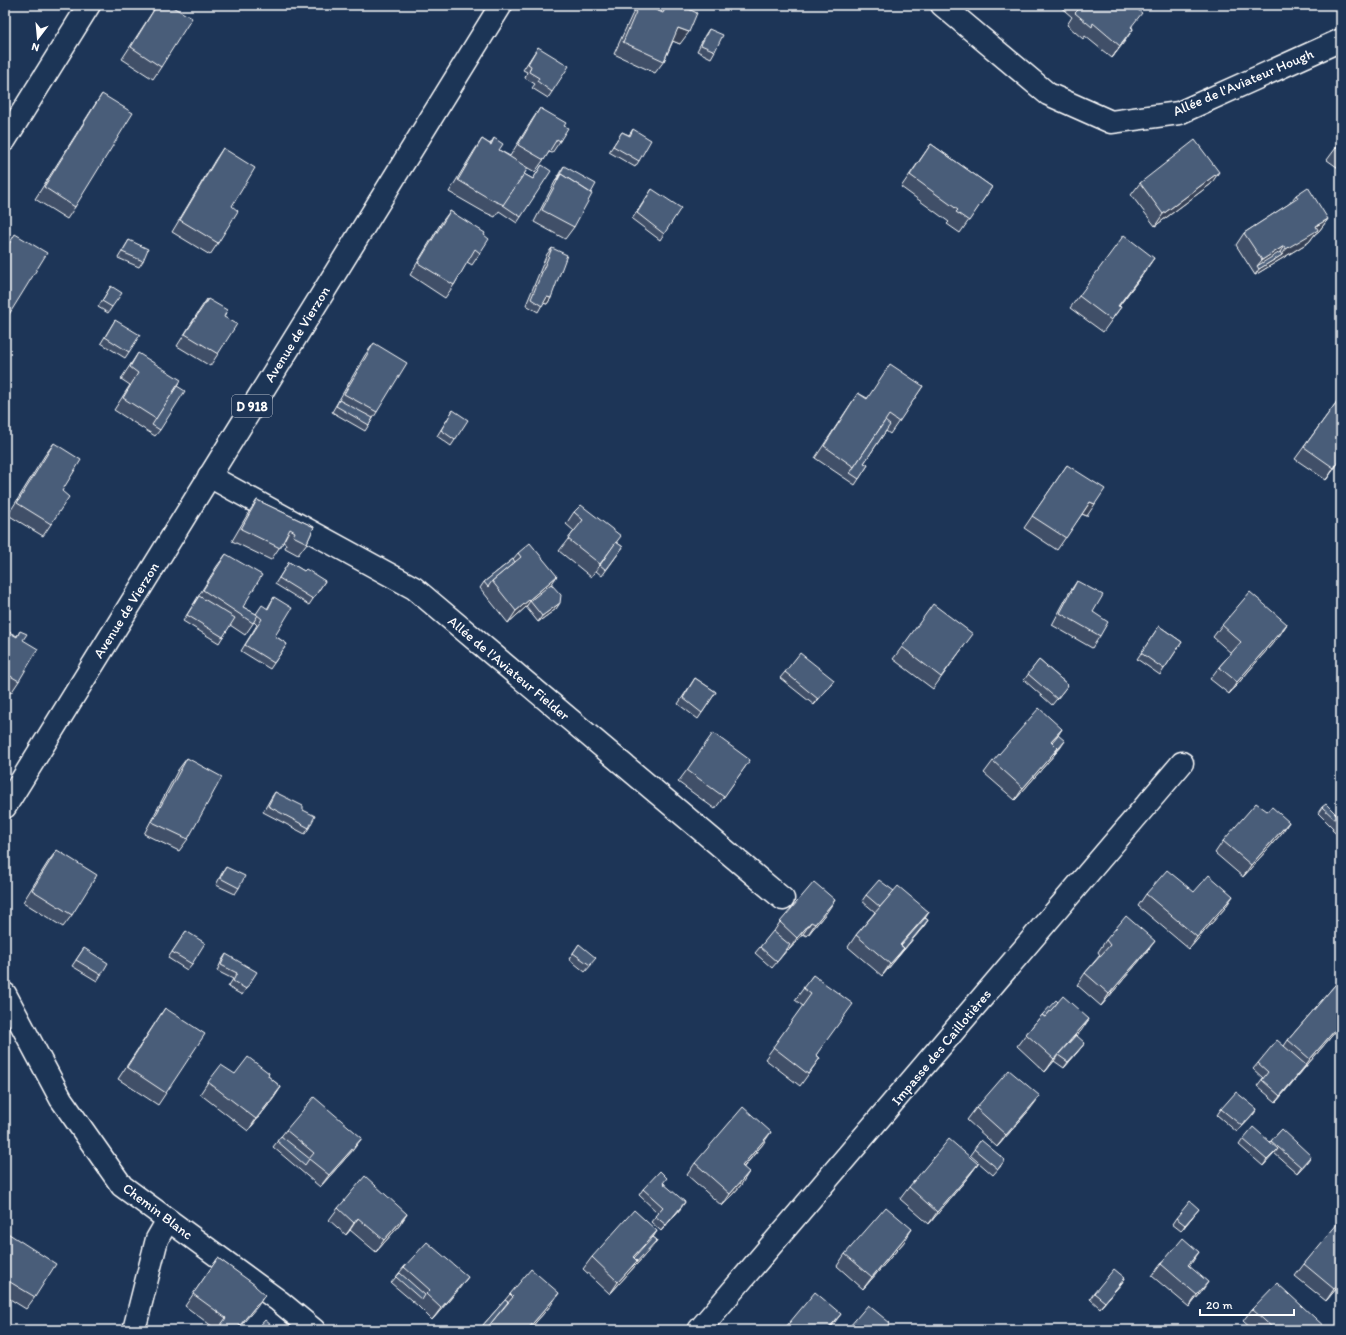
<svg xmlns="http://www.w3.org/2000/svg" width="1346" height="1335" viewBox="0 0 1346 1335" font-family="Itim,sans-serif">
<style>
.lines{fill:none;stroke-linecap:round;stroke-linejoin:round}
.minor-casing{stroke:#fff;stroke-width:25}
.major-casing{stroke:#fff;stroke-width:25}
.minor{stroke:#1d3557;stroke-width:22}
.major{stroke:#1d3557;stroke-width:22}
.wall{fill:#405068;stroke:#fff}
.shaded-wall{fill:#344155;stroke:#fff}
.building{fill:#4a5d79;stroke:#fff}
.labels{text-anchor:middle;stroke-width:4;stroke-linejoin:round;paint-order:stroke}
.shield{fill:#1d3557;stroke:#bbc2cd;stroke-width:1}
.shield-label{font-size:13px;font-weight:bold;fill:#fff}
.street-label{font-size:14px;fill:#fff;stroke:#1d3557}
</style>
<rect width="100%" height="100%" fill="#1d3557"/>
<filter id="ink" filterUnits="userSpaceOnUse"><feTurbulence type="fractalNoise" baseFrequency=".025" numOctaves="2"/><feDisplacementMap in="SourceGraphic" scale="8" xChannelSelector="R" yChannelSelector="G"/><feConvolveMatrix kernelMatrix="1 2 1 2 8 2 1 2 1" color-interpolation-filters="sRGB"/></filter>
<g filter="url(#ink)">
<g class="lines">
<defs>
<g id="minor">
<polyline points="942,5 1048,94 1111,122 1179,113 1341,40"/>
<polyline points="5,140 89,5"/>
<polyline points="209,476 414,588 783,899"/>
<polyline points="5,994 61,1099 122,1186 279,1301 314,1330"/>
<polyline points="134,1330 157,1239 168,1220"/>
<polyline points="699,1330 1182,763"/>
</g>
<polyline id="major" points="5,807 501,5"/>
</defs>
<use href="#minor" class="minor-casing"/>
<use href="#major" class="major-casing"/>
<use href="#minor" class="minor"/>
<use href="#major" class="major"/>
</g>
<g class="wall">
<polygon points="157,5 161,67 153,79 122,59"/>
<polygon points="639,5 644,5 661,12 666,5 680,5 680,44 673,41 664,61 655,73 614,54 632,15"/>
<polygon points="1058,5 1132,5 1132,27 1133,29 1112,58 1085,36 1083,39 1067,25 1072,17"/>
<polygon points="709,29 715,51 711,58 697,51 705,35"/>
<polygon points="538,47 552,92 548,98 532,88 535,84 525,78 527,72 523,70"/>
<polygon points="102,94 75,207 67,219 35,199 94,106"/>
<polygon points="540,108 564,126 560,141 552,153 549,152 535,172 528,168 524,174 533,179 542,165 521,217 517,223 499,211 495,217 482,211 449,192 474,151 482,139 490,144 494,138 499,150 510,156 532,120"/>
<polygon points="633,129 639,161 635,167 609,152 622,132 629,135"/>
<polygon points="1341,141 1341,170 1327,160"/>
<polygon points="931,144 992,187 960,233 947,224 949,222 901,187"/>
<polygon points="223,148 232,206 218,243 210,255 172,232 215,160"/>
<polygon points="564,166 574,227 565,239 534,222 560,172"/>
<polygon points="1140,183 1211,184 1155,226 1131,195"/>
<polygon points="652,189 664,234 660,240 632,219"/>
<polygon points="1296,195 1328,219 1319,231 1315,234 1309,242 1255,275 1236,245 1244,233 1289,204"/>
<polygon points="450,211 484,235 480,253 472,265 467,262 454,285 445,298 410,275 441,223"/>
<polygon points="129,240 143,261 139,267 118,258"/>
<polygon points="552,248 551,298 547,304 543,303 538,312 526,305 547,254"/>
<polygon points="1146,270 1119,306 1121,307 1103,332 1070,308 1079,296"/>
<polygon points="111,286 112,307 108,313 98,307"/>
<polygon points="207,299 224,317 218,354 210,366 177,346 199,311"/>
<polygon points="115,320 129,352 125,358 101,343"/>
<polygon points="374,343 377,412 365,431 332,412 365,355"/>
<polygon points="138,353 160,430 155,436 114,410 130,385 121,379"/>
<polygon points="923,386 890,434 886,431 864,463 868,465 855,485 815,458 858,393 867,398"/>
<polygon points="1341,396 1341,459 1326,480 1295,459"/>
<polygon points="453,410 455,440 451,446 437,436"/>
<polygon points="54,443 62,491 51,524 43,536 8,515 45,455"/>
<polygon points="1067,465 1087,516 1082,514 1057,550 1024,528"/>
<polygon points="257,500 314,527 307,543 298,555 285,548 286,544 283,542 271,560 232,541 249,512"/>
<polygon points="574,512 623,547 602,576 596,571 607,555 591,577 559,551 574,531 566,524"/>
<polygon points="518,553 552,584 556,609 538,622 526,607 508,623 480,588 484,582 513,559"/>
<polygon points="226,554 243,607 256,614 267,609 274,597 275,636 287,644 270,669 241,651 257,625 254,622 245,635 230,625 219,643 183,621 217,566"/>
<polygon points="289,562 304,571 325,581 309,605 275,584"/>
<polygon points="1077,581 1093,612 1100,636 1092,648 1052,625 1069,593"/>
<polygon points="1287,624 1279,636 1229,694 1210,679 1219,667 1231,653 1213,637 1222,625"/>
<polygon points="1159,626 1182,642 1160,675 1137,659"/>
<polygon points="5,630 17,636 20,631 19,681 11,693 5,690"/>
<polygon points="964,646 933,689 893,659 902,647"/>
<polygon points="1039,660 1068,685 1052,705 1024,680"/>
<polygon points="785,672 829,686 814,705 780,678"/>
<polygon points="695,678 716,692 698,719 678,704"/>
<polygon points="1062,729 1058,735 1061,747 1015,800 984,773 993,761"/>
<polygon points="187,758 188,839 179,851 144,834 178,770"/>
<polygon points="750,760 715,809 678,782 687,770"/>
<polygon points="275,792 303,810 309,828 305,834 263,812 271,798"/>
<polygon points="1322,807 1341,819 1341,838 1332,830 1333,828 1318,813"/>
<polygon points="1267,811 1289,822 1281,834 1243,877 1215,853 1223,841"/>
<polygon points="57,850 72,915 63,927 23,902 48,862"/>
<polygon points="226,867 239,888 235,894 216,885 222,873"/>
<polygon points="894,891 929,912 925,918 928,920 924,926 882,976 848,947 856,935 875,912 862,901 866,895"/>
<polygon points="1194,892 1225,908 1189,949 1138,906 1146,894"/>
<polygon points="827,912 807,936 803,934 789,950 788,949 772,968 755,953 760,947 774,931 780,922"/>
<polygon points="186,931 192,964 187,970 168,958"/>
<polygon points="1106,940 1146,953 1101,1006 1077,985 1085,973 1100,955 1098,952"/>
<polygon points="579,944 592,964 585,972 569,959"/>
<polygon points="84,948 101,975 97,981 72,966"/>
<polygon points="226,954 246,989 242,995 228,987 233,979 217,971 222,960"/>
<polygon points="813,975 817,1055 820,1058 800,1086 765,1059 803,1006 795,1000"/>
<polygon points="1341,978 1341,1025 1276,1102 1257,1086 1263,1078 1253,1069 1258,1063 1284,1046 1288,1040"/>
<polygon points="1058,1002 1089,1019 1077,1035 1080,1049 1064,1068 1054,1061 1045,1072 1017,1046 1026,1034 1042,1015"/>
<polygon points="165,1008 166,1093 158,1105 118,1079"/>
<polygon points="235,1074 268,1076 281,1087 273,1099 248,1131 200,1094 208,1082"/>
<polygon points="976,1108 1031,1108 997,1147 967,1120"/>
<polygon points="1221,1109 1257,1109 1253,1115 1237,1132 1217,1115"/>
<polygon points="1282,1129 1307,1162 1297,1173 1274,1153 1263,1166 1239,1145 1243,1139 1270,1142"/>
<polygon points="286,1130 353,1150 320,1187 273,1147"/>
<polygon points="981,1140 1001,1166 993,1175 970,1155"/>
<polygon points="763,1144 744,1167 741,1185 722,1206 687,1175 695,1163"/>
<polygon points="978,1164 969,1176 929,1224 900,1199 909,1187"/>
<polygon points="664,1183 681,1208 661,1231 651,1222 658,1213 639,1195 643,1189"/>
<polygon points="338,1208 407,1214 399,1226 376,1252 350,1230 346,1235 329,1220"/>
<polygon points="1194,1215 1181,1231 1172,1224 1176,1218"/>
<polygon points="1341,1225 1341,1283 1326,1301 1295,1276 1304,1264"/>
<polygon points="657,1231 653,1237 657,1240 653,1246 610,1294 583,1269 592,1257"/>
<polygon points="5,1233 35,1297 26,1309 5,1296"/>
<polygon points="904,1242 863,1289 837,1266 845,1254"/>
<polygon points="218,1258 255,1286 257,1307 217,1330 185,1306"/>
<polygon points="1161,1264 1190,1266 1200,1294 1189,1307 1152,1276"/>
<polygon points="404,1267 459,1289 432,1320 418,1306 391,1283"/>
<polygon points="1125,1278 1121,1284 1100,1308 1090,1299 1094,1293"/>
<polygon points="510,1294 551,1305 529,1330 480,1330 483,1325 505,1300"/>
<polygon points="1252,1309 1326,1329 1327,1330 1253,1330 1243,1321"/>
<polygon points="890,1323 885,1330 848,1330 850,1326"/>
</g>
<g class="shaded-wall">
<polygon points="678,28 689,32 680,44 670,40"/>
<polygon points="1133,29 1125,41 1112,58 1120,46"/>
<polygon points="1219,172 1211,184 1155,226 1163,214"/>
<polygon points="1328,219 1319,231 1315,234 1309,242 1255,275 1259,269 1282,255 1286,249 1316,226"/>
<polygon points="1284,246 1276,258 1257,266 1262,260"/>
<polygon points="1154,258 1146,270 1110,318 1118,306"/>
<polygon points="547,297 551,298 547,304 542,303"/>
<polygon points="1341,458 1341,459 1326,480 1334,468"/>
<polygon points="1090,502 1095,504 1087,516 1082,514"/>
<polygon points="557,576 549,588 530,601 526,607 508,623 516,611"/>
<polygon points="560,603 556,609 538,622 542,616"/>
<polygon points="1287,624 1279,636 1229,694 1237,682"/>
<polygon points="834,680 829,686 814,705 818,699"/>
<polygon points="1062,729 1054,741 1048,748 1051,741"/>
<polygon points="1065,741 1061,747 1015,800 1023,788 1058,748"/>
<polygon points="1289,822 1281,834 1243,877 1251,865"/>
<polygon points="1233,896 1225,908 1189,949 1197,937"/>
<polygon points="835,900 827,912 807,936 815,924"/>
<polygon points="929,912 921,924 897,951 900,945"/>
<polygon points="928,920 924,926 895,960 900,954"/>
<polygon points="811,922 803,934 789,950 797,938"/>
<polygon points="1155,941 1146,953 1101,1006 1109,994"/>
<polygon points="904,948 895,960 882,976 890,964"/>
<polygon points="1089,1019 1081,1031 1059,1055 1058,1055 1054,1061 1045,1072 1054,1059"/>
<polygon points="1341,1023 1341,1025 1302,1071 1310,1059"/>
<polygon points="1085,1043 1080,1049 1064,1068 1068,1062"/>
<polygon points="1306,1065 1302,1071 1276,1102 1280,1096"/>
<polygon points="281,1087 273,1099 248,1131 256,1119"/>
<polygon points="1040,1096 1031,1108 997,1147 1006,1135"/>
<polygon points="1257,1109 1253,1115 1237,1132 1242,1126"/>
<polygon points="771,1132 763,1144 734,1178 742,1166"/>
<polygon points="362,1138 353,1150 320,1187 329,1175"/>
<polygon points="1278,1149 1273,1155 1263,1166 1267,1160"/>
<polygon points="1311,1156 1307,1162 1297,1173 1301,1167"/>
<polygon points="978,1164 969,1176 929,1224 937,1212"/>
<polygon points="749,1172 741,1185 722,1206 730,1194"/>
<polygon points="685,1202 681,1208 661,1231 666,1225"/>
<polygon points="1199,1209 1194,1215 1181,1231 1185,1225"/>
<polygon points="407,1214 399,1226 376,1252 384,1240"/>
<polygon points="358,1218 350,1230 346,1235 354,1223"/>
<polygon points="912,1229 904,1242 863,1289 872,1277"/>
<polygon points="657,1231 649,1243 629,1264 633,1257"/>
<polygon points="657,1240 653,1246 610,1294 618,1282 637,1261"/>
<polygon points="1199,1252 1191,1264 1180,1277 1188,1265"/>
<polygon points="468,1277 459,1289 432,1320 441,1308"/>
<polygon points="1125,1278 1121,1284 1100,1308"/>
<polygon points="1341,1281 1341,1283 1326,1301 1334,1289"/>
<polygon points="1208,1282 1200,1294 1189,1307 1197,1295"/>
<polygon points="559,1293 551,1305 529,1330 527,1330"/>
<polygon points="265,1295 257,1307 237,1330 236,1330"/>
<polygon points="841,1314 829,1330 827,1330"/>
</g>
<g class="building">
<polygon points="157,5 169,5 192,18 161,67 131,47"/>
<polygon points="639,5 644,5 663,13 667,5 680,5 697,13 689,32 678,28 664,61 623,42"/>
<polygon points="1081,5 1132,5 1142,13 1131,27 1133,29 1120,46 1093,23 1092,27 1075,13 1082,6"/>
<polygon points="5,27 9,30 5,36"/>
<polygon points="709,29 723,35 715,51 701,45"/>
<polygon points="538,47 569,66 552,92 537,81 539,78 529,72 531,66 528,64"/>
<polygon points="102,94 133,113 75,207 44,187"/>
<polygon points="540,108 566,123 564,126 568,128 560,141 557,139 544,160 518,145"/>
<polygon points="633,129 651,140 639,161 613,146 622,132 630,136"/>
<polygon points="494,138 503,144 499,150 528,168 504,205 490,199 458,180 482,139 491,145"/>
<polygon points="1195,140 1219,172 1163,214 1140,183"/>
<polygon points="1341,141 1341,152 1336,148"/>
<polygon points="931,144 992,187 969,221 956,212 958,210 910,175"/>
<polygon points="223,148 255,168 232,206 238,211 218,243 180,220"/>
<polygon points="542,165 551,171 521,217 503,205 524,174 533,179"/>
<polygon points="564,166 596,184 591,193 561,174 557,180"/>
<polygon points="561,174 592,194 574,227 542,210"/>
<polygon points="1308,187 1328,219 1316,226 1318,230 1286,249 1284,246 1262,260 1244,233 1298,198 1296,195"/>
<polygon points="652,189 681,208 664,234 637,213"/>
<polygon points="450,211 485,233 484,235 489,239 480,253 475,249 454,285 418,263"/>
<polygon points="15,234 47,253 5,321 5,251"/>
<polygon points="1124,235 1154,258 1118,306 1121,307 1111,320 1079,296"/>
<polygon points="129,240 148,249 143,261 122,252"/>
<polygon points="552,248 567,255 551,298 547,297 542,306 531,299"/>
<polygon points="1280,252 1282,255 1259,269 1257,266"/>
<polygon points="111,286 122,293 112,307 102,301"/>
<polygon points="208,299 227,310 224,317 237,324 218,354 185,334"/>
<polygon points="115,320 140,335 129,352 105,337"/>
<polygon points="374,343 407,363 377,412 344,394"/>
<polygon points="138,353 181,380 156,419 123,398 138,373 130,367"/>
<polygon points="890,364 923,386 899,422 889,415 854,467 824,446 858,393 867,399"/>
<polygon points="177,386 185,391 160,430 152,425"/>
<polygon points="1341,396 1341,458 1334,468 1304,447"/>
<polygon points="339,400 373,418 369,425 336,406"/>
<polygon points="453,410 468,420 455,440 441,430"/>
<polygon points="885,421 890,425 864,463 868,465 859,479 850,473"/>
<polygon points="54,443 81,460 62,491 69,497 51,524 17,503"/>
<polygon points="1067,465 1105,489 1095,504 1090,502 1066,538 1032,516"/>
<polygon points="257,500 314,527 307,543 293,536 295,532 290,529 280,548 241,529"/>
<polygon points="581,505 621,536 600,564 568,539 583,520 574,512"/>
<polygon points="616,542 623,547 606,570 600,565"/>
<polygon points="530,543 557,576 516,611 492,581 521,557 518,553"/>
<polygon points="226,554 262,575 243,607 258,615 253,623 203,590"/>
<polygon points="513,559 515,562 492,581 488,587 484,582"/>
<polygon points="289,562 304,571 306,569 325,581 313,599 279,578"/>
<polygon points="1077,581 1103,595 1093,612 1108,622 1100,636 1060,613"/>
<polygon points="551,584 561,595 560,603 542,616 530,601"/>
<polygon points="1250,592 1287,624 1237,682 1219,667 1241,642 1222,625"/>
<polygon points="199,596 235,618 223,637 187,615"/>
<polygon points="274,597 292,608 275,636 287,644 274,663 245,645 262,619 256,614 262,605 268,609"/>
<polygon points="933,604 973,634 941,677 902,647"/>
<polygon points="1159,626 1182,642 1164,669 1141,653"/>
<polygon points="5,630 17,637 20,631 27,634 23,640 38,649 19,681 5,673"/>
<polygon points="800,653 834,680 818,699 785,672"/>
<polygon points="1039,660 1068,685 1057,699 1028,674"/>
<polygon points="695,678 716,692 702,713 683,698"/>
<polygon points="1039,708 1062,729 1051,741 1058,748 1023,788 993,761"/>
<polygon points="713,733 750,760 724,797 687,770"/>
<polygon points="1058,735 1065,741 1054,754 1058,748 1052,742"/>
<polygon points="187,758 222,777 188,839 152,822"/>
<polygon points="275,792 303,806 303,810 315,816 309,828 268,806"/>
<polygon points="1256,803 1267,811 1272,807 1289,822 1251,865 1223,841"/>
<polygon points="1326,804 1341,819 1341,828 1336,824 1338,822 1322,807"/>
<polygon points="57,850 97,875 72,915 32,890"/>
<polygon points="226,867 245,876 239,888 220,878"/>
<polygon points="1167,870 1194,892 1209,875 1233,896 1197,937 1146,894"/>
<polygon points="879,880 894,891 880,907 866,895"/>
<polygon points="814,882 835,900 815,924 811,922 797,938 780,922"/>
<polygon points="898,886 929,912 900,945 904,948 890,964 856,935"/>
<polygon points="1126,916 1155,941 1109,994 1085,973 1110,945 1106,940"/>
<polygon points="925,918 928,920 900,954 904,948 901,945"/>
<polygon points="186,931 205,943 192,964 172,952"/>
<polygon points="773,931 790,945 777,962 760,947"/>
<polygon points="579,944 596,958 590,965 573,953"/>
<polygon points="84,948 108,963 101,975 76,960"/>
<polygon points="226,954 257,972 246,989 233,981 237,973 221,965"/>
<polygon points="813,975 853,1004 816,1055 820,1058 808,1074 773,1047 811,994 803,988"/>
<polygon points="1341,978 1341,1023 1310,1059 1288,1040"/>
<polygon points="1063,996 1089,1019 1054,1059 1026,1034 1042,1015 1045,1017"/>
<polygon points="1056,1000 1058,1002 1045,1017 1042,1015"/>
<polygon points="165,1008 205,1034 166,1093 127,1067"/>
<polygon points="1076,1035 1085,1043 1068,1062 1058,1055"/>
<polygon points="1277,1040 1306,1065 1280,1096 1262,1080 1268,1072 1258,1063"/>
<polygon points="248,1057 269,1073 268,1076 281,1087 256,1119 208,1082 221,1065 235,1074"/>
<polygon points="1009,1070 1040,1096 1006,1135 976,1108"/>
<polygon points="1236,1092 1257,1109 1242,1126 1221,1109"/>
<polygon points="314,1097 362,1138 329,1175 309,1159 314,1153 286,1130"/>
<polygon points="743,1107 771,1132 742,1166 749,1172 730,1194 695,1163"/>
<polygon points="1253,1127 1278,1149 1267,1160 1243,1139"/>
<polygon points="1282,1129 1311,1156 1301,1167 1271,1141"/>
<polygon points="281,1136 310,1159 309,1159 305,1165 277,1141"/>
<polygon points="949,1139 978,1164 937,1212 909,1187"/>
<polygon points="981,1140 1005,1160 998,1169 974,1149"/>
<polygon points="660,1171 667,1178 663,1183 685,1202 666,1225 655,1216 663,1207 643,1189"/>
<polygon points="365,1176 407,1214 384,1240 358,1218 354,1223 338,1208"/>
<polygon points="1190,1201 1199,1209 1185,1225 1176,1218"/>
<polygon points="886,1207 912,1229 872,1277 845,1254"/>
<polygon points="634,1210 657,1231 633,1257 637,1261 618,1282 592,1257"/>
<polygon points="1338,1223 1341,1225 1341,1281 1334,1289 1304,1264"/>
<polygon points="6,1232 56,1264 35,1297 5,1279 5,1233"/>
<polygon points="653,1237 657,1240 632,1267 637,1261 634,1258"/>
<polygon points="1183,1238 1199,1252 1188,1265 1208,1282 1197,1295 1161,1264"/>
<polygon points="427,1242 468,1277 441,1308 426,1294 430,1290 404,1267"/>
<polygon points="218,1258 255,1285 255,1286 265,1295 236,1330 217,1330 226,1318 193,1294"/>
<polygon points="531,1269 559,1293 527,1330 485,1330 513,1297 510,1294"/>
<polygon points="1114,1269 1125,1278 1105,1302 1094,1293"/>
<polygon points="400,1273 425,1295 422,1300 396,1277"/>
<polygon points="1277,1283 1327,1329 1325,1330 1275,1330 1252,1309"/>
<polygon points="815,1292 841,1314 827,1330 787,1330 785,1328"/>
<polygon points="505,1300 508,1302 487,1328 483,1325"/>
<polygon points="868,1305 890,1323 884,1330 850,1330 852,1328 850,1326"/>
<polygon points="265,1320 277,1330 256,1330"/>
<polygon points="573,1327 576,1330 571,1330"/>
</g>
</g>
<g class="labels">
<rect class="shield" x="232" y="395" width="40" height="22" rx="3"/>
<g class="shield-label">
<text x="252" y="411">D 918</text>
</g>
<g class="street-label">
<text transform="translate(1243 82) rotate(-23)" y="5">Allée de l'Aviateur Hough</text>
<text transform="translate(297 334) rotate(-58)" y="5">Avenue de Vierzon</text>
<text transform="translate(126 610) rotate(-58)" y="5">Avenue de Vierzon</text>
<text transform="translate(509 668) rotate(40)" y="5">Allée de l'Aviateur Fielder</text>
<text transform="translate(941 1047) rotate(-50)" y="5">Impasse des Caillotières</text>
<text transform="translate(158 1211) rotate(37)" y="5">Chemin Blanc</text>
</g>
</g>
<rect width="1346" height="1335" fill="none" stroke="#1d3557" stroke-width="20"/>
<rect x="10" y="10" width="1326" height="1315" fill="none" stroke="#fff" stroke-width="1.5" filter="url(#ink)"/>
<g transform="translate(38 38) rotate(196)" stroke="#1d3557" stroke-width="3" paint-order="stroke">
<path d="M0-3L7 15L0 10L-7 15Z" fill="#ffffff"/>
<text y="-6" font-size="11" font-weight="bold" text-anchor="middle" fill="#ffffff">N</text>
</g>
<path d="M1200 1309v6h94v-6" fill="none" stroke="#ffffff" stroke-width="2"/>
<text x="1206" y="1309" font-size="12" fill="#ffffff" stroke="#1d3557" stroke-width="3" paint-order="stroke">20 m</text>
</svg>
